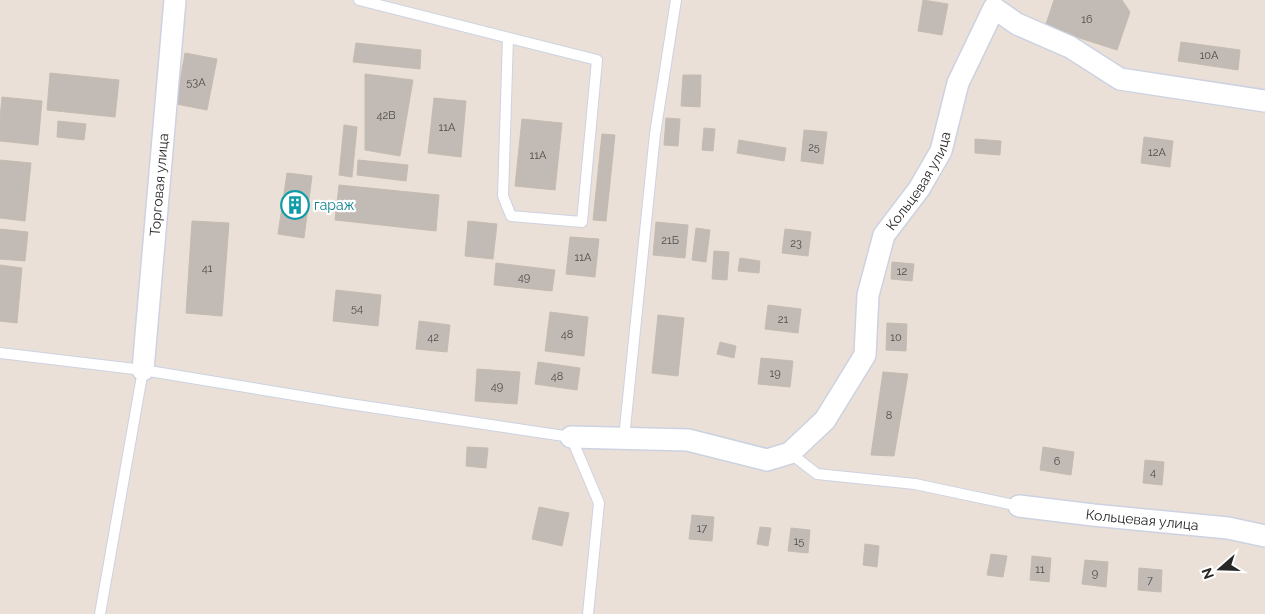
<svg xmlns="http://www.w3.org/2000/svg" width="1265" height="614" viewBox="0 0 1265 614" font-family="Raleway,sans-serif">
<style>
.building{fill:#c2bab4;stroke:#c5bcb1}
.lines{fill:none;stroke-linecap:round;stroke-linejoin:round}
.lane-casing{stroke:#ccd2e1;stroke-width:12}
.street-casing{stroke:#ccd2e1;stroke-width:24}
.lane{stroke:#fff;stroke-width:10}
.street{stroke:#fff;stroke-width:21}
.labels{text-anchor:middle;stroke-width:4.5;stroke-linejoin:round;paint-order:stroke}
.number-label{font-size:11px;fill:#4e4c4a}
.street-label{font-size:14px;fill:#272727;stroke:#fff}
.culture-label{font-size:14px;fill:#0d838f;stroke:#fff;text-anchor:start}
</style>
<rect width="100%" height="100%" fill="#eae0d7"/>
<g class="building">
<polygon points="923,0 948,4 942,35 918,31"/>
<polygon points="1054,0 1122,0 1130,12 1117,50 1045,27"/>
<polygon points="1181,42 1240,50 1238,70 1178,61"/>
<polygon points="356,43 421,50 420,69 353,62"/>
<polygon points="185,53 217,59 207,110 176,104"/>
<polygon points="50,73 119,80 115,117 47,110"/>
<polygon points="365,74 413,80 400,156 365,150"/>
<polygon points="683,75 701,75 700,107 681,106"/>
<polygon points="2,97 42,101 38,145 0,141 0,118"/>
<polygon points="434,98 466,101 461,157 428,153"/>
<polygon points="666,118 680,119 678,146 664,145"/>
<polygon points="522,119 562,123 555,190 515,186"/>
<polygon points="58,121 86,124 84,140 57,137"/>
<polygon points="344,125 357,127 352,177 339,175"/>
<polygon points="704,128 715,129 713,151 702,150"/>
<polygon points="804,130 827,132 823,164 801,161"/>
<polygon points="602,134 615,135 606,221 593,220"/>
<polygon points="1144,137 1173,141 1170,167 1141,163"/>
<polygon points="975,139 1001,141 1000,155 975,153"/>
<polygon points="739,140 786,148 784,161 737,153"/>
<polygon points="0,160 31,163 25,221 0,218"/>
<polygon points="358,160 408,165 406,181 357,175"/>
<polygon points="287,173 312,176 304,238 278,234"/>
<polygon points="339,185 439,195 436,231 335,220"/>
<polygon points="192,221 229,223 222,316 186,313"/>
<polygon points="468,221 497,224 493,259 465,256"/>
<polygon points="656,222 688,225 685,258 653,255"/>
<polygon points="696,228 710,230 706,262 692,260"/>
<polygon points="0,229 28,232 25,261 0,259"/>
<polygon points="785,229 811,232 808,256 782,253"/>
<polygon points="570,237 599,239 595,277 566,274"/>
<polygon points="714,251 729,252 727,280 712,279"/>
<polygon points="740,258 760,261 759,273 738,271"/>
<polygon points="892,262 914,264 912,281 891,279"/>
<polygon points="496,263 555,270 552,291 494,285"/>
<polygon points="0,265 22,268 17,323 0,321"/>
<polygon points="336,290 381,295 378,326 333,321"/>
<polygon points="768,305 801,309 798,333 765,329"/>
<polygon points="550,312 588,317 584,356 545,351"/>
<polygon points="658,315 684,318 678,376 652,373"/>
<polygon points="419,321 450,325 447,352 416,349"/>
<polygon points="887,323 907,324 906,351 886,350"/>
<polygon points="720,342 736,346 734,358 717,354"/>
<polygon points="761,358 793,361 790,387 758,384"/>
<polygon points="538,362 580,368 577,390 535,384"/>
<polygon points="477,369 520,372 517,404 475,401"/>
<polygon points="883,372 908,374 894,456 871,455"/>
<polygon points="467,447 488,448 486,468 466,466"/>
<polygon points="1043,447 1074,452 1071,475 1040,470"/>
<polygon points="1145,460 1164,462 1162,485 1143,483"/>
<polygon points="539,507 569,513 562,546 532,539"/>
<polygon points="692,515 714,517 712,541 689,539"/>
<polygon points="760,527 771,528 768,546 757,544"/>
<polygon points="791,528 810,530 808,553 788,551"/>
<polygon points="865,544 879,546 877,567 863,565"/>
<polygon points="991,554 1007,556 1003,577 987,575"/>
<polygon points="1032,556 1051,558 1049,582 1030,580"/>
<polygon points="1085,560 1108,562 1106,587 1082,584"/>
<polygon points="1139,568 1162,570 1161,592 1138,590"/>
</g>
<g class="lines">
<defs>
<g id="lane">
<polyline points="359,0 597,60 582,222 511,216 503,196 508,38"/>
<polyline points="0,353 143,370 343,403 571,437 599,503 588,614"/>
<polyline points="624,438 655,134 676,0"/>
<polyline points="790,453 817,474 915,484 1019,506"/>
<polyline points="100,614 143,370"/>
</g>
<g id="street">
<path id="s1" d="M 143,370 L 175,0"/>
<path id="s2" d="M 571,437 L 688,440 L 767,460 L 790,453 L 825,420 L 865,355 L 868,295 L 884,235 L 919,189 L 941,151 L 958,83 L 994,8 L 1017,24 L 1070,47 L 1120,79 L 1265,101"/>
<path id="s3" d="M 1019,506 L 1093,515 L 1228,528 L 1265,536"/>
</g>
</defs>
<use href="#lane" class="lane-casing"/>
<use href="#street" class="street-casing"/>
<use href="#lane" class="lane"/>
<use href="#street" class="street"/>
</g>
<defs>
<symbol id="building-ring" viewBox="-11 -11 22 22"><circle r="9.5" fill="#fff" stroke="#0f9aa8" stroke-width="1.5"/><path d="M-4-6H4V6H1V3H-1V6H-4ZM-2.5-4.3h1.7v1.8h-1.7ZM.8-4.3h1.7v1.8H.8ZM-2.5-1h1.7V.8h-1.7ZM.8-1h1.7V.8H.8Z" fill="#0f9aa8"/></symbol>
</defs>
<g fill-rule="evenodd">
<use href="#building-ring" x="279" y="189" width="32" height="32"/>
</g>
<g class="labels">
<g class="number-label">
<text x="1087" y="23">16</text>
<text x="1209" y="59">10А</text>
<text x="196" y="86">53А</text>
<text x="386" y="119">42В</text>
<text x="447" y="131">11А</text>
<text x="814" y="151">25</text>
<text x="1157" y="156">12А</text>
<text x="538" y="159">11А</text>
<text x="670" y="244">21Б</text>
<text x="796" y="247">23</text>
<text x="583" y="261">11А</text>
<text x="207" y="272">41</text>
<text x="902" y="275">12</text>
<text x="524" y="281">49</text>
<text x="357" y="312">54</text>
<text x="783" y="323">21</text>
<text x="567" y="338">48</text>
<text x="433" y="341">42</text>
<text x="896" y="341">10</text>
<text x="775" y="377">19</text>
<text x="557" y="380">48</text>
<text x="497" y="390">49</text>
<text x="889" y="419">8</text>
<text x="1057" y="465">6</text>
<text x="1153" y="476">4</text>
<text x="702" y="532">17</text>
<text x="799" y="545">15</text>
<text x="1040" y="573">11</text>
<text x="1095" y="577">9</text>
<text x="1150" y="584">7</text>
</g>
<g class="street-label">
<text dy="5" stroke="none"><textPath href="#s2" startOffset="534">Кольцевая улица</textPath></text>
<text dy="5" stroke="none"><textPath href="#s1" startOffset="186">Торговая улица</textPath></text>
<text dy="5" stroke="none"><textPath href="#s3" startOffset="124">Кольцевая улица</textPath></text>
</g>
<g class="culture-label">
<text x="314" y="210">гараж</text>
</g>
</g>
<g transform="translate(1220 569) rotate(250)" stroke="#ffffff" stroke-width="4" paint-order="stroke">
<path d="M0-4L9 19L0 12L-9 19Z" fill="#272727"/>
<text y="-8" font-size="14" font-weight="bold" text-anchor="middle" fill="#272727">N</text>
</g>
</svg>
